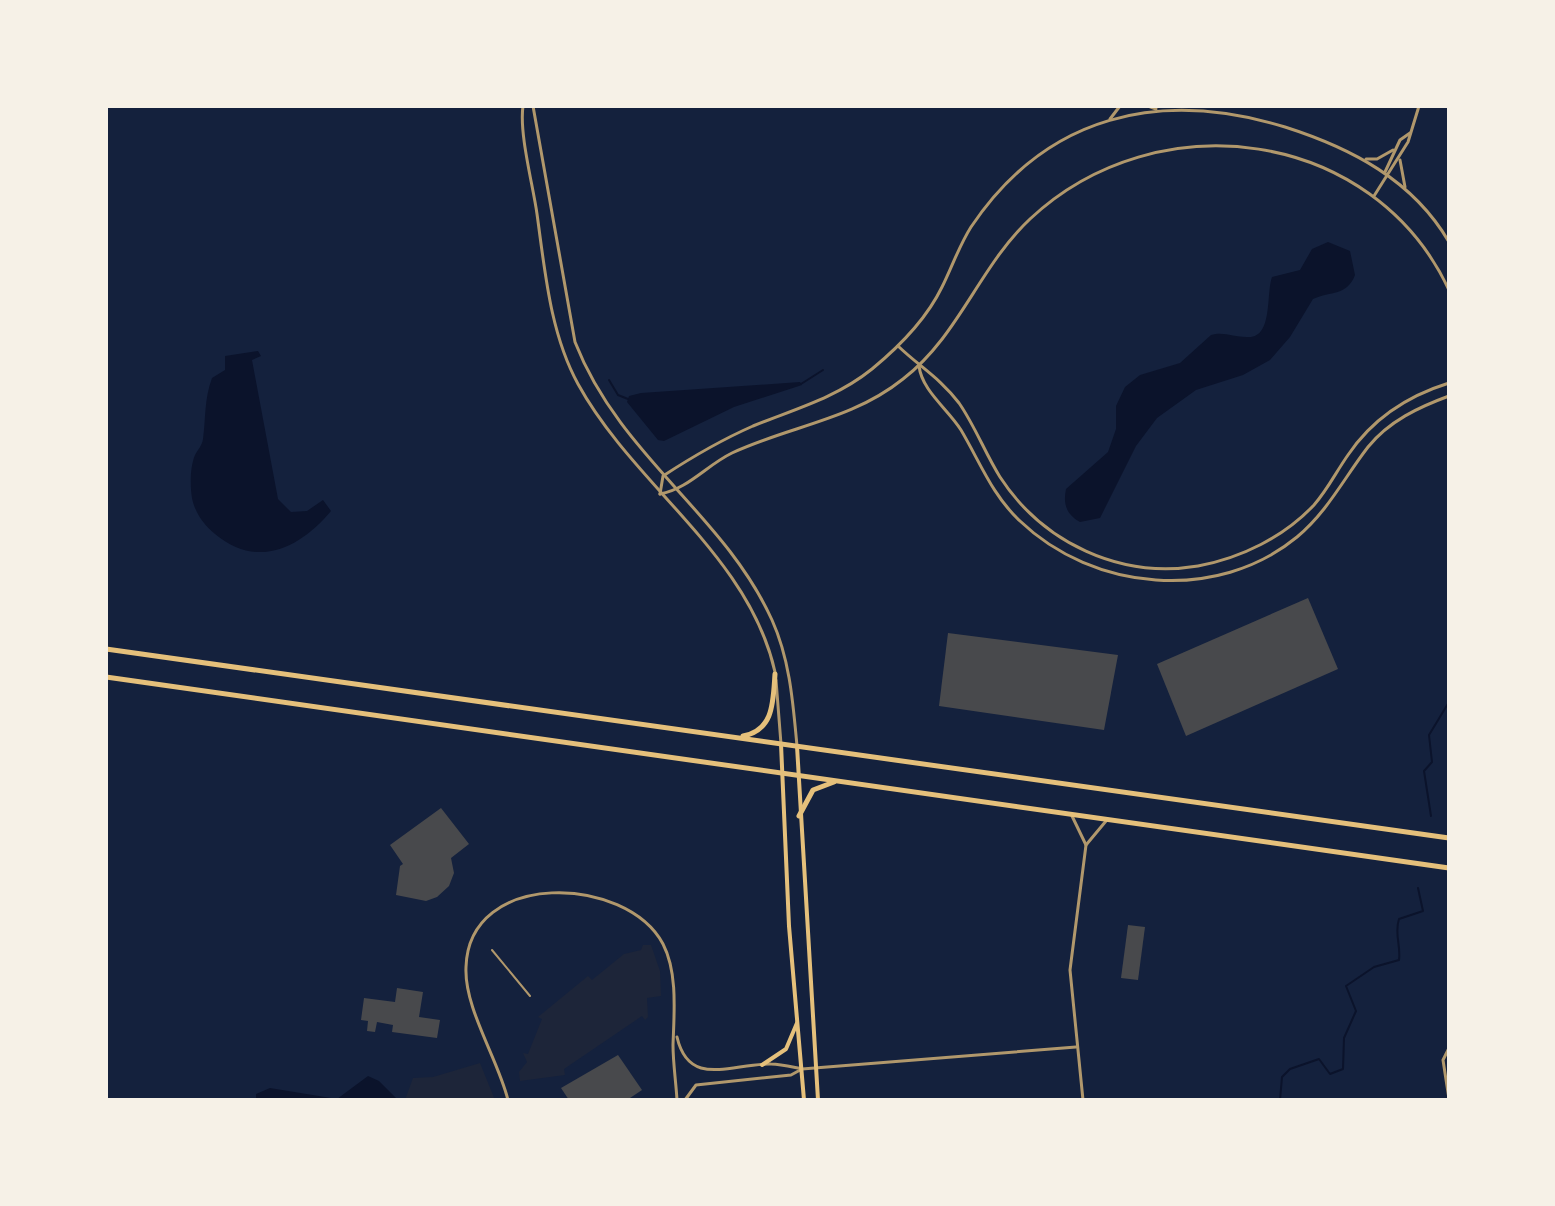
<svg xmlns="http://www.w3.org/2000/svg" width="1555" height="1206" viewBox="0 0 1555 1206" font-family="'Space Grotesk',sans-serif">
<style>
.green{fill:#1d2539}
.water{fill:#0b132b}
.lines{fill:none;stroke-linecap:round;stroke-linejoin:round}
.stream{stroke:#0b132b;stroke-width:2}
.building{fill:#48494c}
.service{stroke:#b1986c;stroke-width:2}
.minor{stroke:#b1986c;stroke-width:3}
.secondary{stroke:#e5c07b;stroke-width:4}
.trunk{stroke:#e5c07b;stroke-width:5}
</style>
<rect width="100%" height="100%" fill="#14213d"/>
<g class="green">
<polygon points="643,945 651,945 660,971 661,996 647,998 648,1017 645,1020 642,1016 564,1069 565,1075 520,1081 519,1072 527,1062 523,1053 528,1054 542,1019 538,1017 588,976 592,980 624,954 641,950"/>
<polygon points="480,1063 495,1100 405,1100 413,1078 433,1077"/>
</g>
<g class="water">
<path d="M 1328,242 L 1350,251 L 1355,275 C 1347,296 1331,291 1313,299 L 1290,337 L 1270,360 L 1243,375 L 1196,390 L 1157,418 L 1136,446 L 1100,518 L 1080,522 C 1066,514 1063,504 1066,489 L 1108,452 L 1116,429 L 1116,406 L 1125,387 L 1140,375 L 1180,363 L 1211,335 C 1224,331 1236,338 1249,337 C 1273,337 1266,294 1272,277 L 1300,270 L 1312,249 Z"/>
<path d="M 258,351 L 261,356 L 252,360 L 278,499 L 291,512 L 307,511 L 323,500 L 331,511 C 301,547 258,570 215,534 C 204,525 195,513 192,498 C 190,486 190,467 195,455 C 198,449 202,446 203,439 C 206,417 204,400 212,378 L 225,370 L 225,356 Z"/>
<polygon points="800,382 802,385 734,407 664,441 658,440 627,402 629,396 641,393"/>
<polygon points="368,1076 379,1081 398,1100 256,1100 256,1094 270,1088 337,1099"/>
</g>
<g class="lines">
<g class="stream">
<polyline points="609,380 618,395 628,399"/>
<polyline points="801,384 823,370"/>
<polyline points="1431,816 1424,771 1432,762 1429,735 1449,702"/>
<path d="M 1280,1100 L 1282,1077 L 1290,1069 L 1319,1059 L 1330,1074 L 1343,1069 L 1344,1038 L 1356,1011 L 1346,986 L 1374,967 L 1399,960 C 1401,945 1394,933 1399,919 L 1423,911 L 1418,888"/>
</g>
</g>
<g class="building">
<polygon points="1308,598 1338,669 1186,736 1157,664"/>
<polygon points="948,633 1118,655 1104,730 939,706"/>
<polygon points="441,808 469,844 451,858 454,873 449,886 437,897 426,901 396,895 400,866 403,864 390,845"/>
<polygon points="1128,925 1145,927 1138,980 1121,978"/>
<polygon points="397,988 423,992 419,1017 440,1020 437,1038 392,1032 393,1025 377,1022 375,1032 367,1031 368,1021 361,1020 364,998 395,1002"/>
<polygon points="618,1055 642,1090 627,1100 569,1100 561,1088"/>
</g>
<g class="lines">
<polyline class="service" points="492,950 530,996"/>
<g class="minor">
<path d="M 523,106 C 519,134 533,185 537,214 C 545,271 550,333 578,384 C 634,486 749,555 775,672"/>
<path d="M 533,106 L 575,342 C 620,457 724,514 772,620 C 790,660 793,703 797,746"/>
<polyline points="1148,106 1156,109"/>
<polyline points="1110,119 1120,106"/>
<polyline points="1366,159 1377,159 1393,150"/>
<polyline points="1400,160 1405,187"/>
<polyline points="1385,172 1400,140 1410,133"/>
<polyline points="1374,196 1408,142 1419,106"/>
<path d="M 898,346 C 920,367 940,378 959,403 C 975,426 985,453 1000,477 C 1043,543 1120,579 1198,566 C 1241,558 1284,537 1314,505 C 1328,489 1336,472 1348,455 C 1373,418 1407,396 1449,383"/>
<path d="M 919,366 C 922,391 948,409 961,430 C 980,462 992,495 1020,521 C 1093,591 1217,603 1297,537 C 1328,511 1344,478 1368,447 C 1389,421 1419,407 1449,396"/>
<path d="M 660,494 L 663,476 C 692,457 721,440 753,426 C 795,409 836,398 872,369 C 900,346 926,320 942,287 C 952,267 959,246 971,227 C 1047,114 1160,89 1285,127 C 1351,148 1413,180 1449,242"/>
<path d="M 660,494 C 688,489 707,465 732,453 C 790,426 852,420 903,379 C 959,336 979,267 1030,219 C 1157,100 1373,128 1449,290"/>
<polyline points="776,680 781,744"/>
<polyline points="1072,816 1086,845"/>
<path d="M 677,1037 C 689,1089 732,1063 771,1064 C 781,1064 792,1067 802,1069 L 1076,1047"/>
<polyline points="1449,1048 1443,1060 1449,1099"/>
<path d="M 508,1100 C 498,1059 464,1008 466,967 C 469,869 626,875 663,944 C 678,973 674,1014 673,1045 C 673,1063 676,1082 677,1100"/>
<polyline points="685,1100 696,1085 791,1075 802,1069"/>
<polyline points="1083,1100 1070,970 1086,845 1106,821"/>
</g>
<g class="secondary">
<polyline points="781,744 789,926 804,1100"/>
<polyline points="797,746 818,1100"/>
<polyline points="762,1065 786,1049 797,1023"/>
</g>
<g class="trunk">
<polyline points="106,649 1449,838"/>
<polyline points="106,677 1449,868"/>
<path d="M 743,736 C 774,730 773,702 775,674"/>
<polyline points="799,816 813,790 834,782"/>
</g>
</g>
<rect width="1555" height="1206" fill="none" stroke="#f6f1e7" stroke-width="216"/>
</svg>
